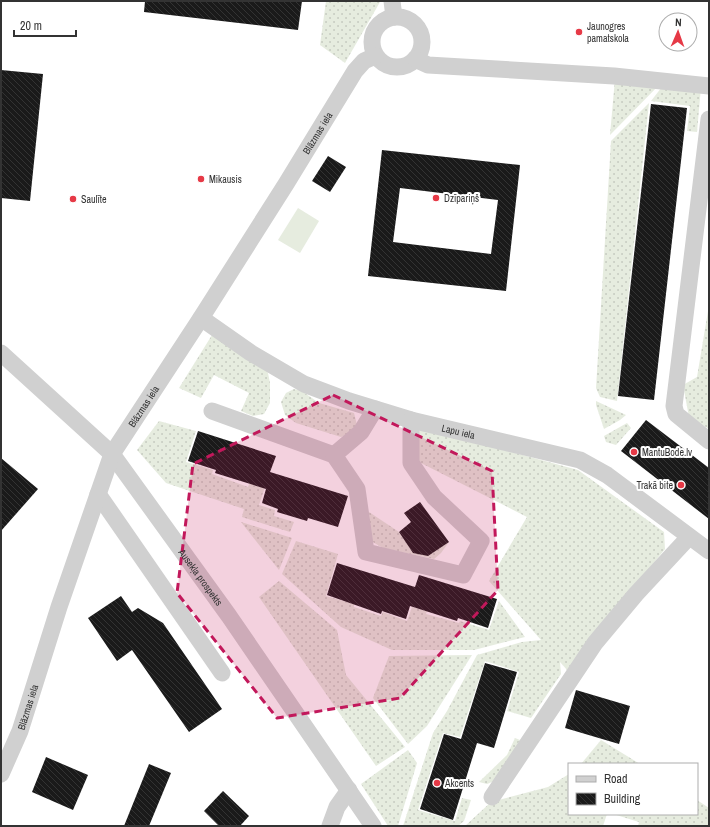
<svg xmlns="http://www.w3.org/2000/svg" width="710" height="827" viewBox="0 0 710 827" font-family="'Archivo Narrow',sans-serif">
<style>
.grass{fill:url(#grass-dots)}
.garden{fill:#e6ecdf}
.building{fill:url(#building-back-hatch);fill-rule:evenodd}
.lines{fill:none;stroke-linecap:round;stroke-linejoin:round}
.street{stroke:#d0d0d0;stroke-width:17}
.marked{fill:#c2185b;fill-opacity:0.2;stroke:#c2185b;stroke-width:3;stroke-dasharray:8 5;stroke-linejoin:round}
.poi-dot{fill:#e63946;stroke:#fff;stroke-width:1.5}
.labels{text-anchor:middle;stroke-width:4;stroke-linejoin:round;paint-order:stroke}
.poi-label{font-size:10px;fill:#333;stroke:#fff;text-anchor:start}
.street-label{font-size:10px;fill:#333;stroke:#fff}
</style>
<defs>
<pattern id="grass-dots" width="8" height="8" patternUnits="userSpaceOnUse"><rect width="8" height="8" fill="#e6ecdf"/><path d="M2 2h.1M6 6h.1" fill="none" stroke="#c6cbc0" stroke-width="1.8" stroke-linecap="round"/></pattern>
<pattern id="building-back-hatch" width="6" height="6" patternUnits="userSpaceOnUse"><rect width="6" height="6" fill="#1a1a1a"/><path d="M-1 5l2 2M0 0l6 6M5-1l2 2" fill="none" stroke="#333"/></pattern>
</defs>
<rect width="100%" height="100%" fill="#fff"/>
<g class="grass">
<polygon points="326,1 380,1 380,2 345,63 320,45"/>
<polygon points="615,79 662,82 610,135"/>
<polygon points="665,83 701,87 697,132 687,131 690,106 651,101"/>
<polygon points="649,103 617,401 600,397 596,388 611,141"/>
<polygon points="709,305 709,429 689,417 683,385 697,377"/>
<polygon points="212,335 263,364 268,373 270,383 270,403 264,414 253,416 241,411 249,393 214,375 201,398 179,388"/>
<polygon points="294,389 302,391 319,403 354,413 357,425 350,434 341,437 296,423 285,415 281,402 286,393"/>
<polygon points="596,401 626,415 620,420 604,429 596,405"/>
<polygon points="159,421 196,431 186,462 213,470 212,474 248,487 250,482 265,487 259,505 275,510 274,516 294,522 290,532 242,517 244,509 166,483 137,450"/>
<polygon points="627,423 631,428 616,445 606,442 604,436"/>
<polygon points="415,426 578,470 664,532 665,549 567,670 560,662 561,674 531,718 507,711 519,672 485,661 460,737 443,733 418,810 455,821 462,798 471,800 464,821 458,826 403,826 433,733 447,711 477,655 522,642 541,640 489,581 527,517 419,462"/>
<polygon points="369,512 399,532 410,548 423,540 432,553 449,542 441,553 434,559 383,548 371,541"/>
<polygon points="241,522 292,538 279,570"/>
<polygon points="296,541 338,554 326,596 354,604 354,607 381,616 383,612 407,621 412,607 427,611 426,614 459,623 460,621 489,630 499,601 525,637 474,650 392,650 341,627 282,574"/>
<polygon points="279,581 337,630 346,675 405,747 376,766 259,597"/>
<polygon points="472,655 427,726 408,744 373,698 389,656"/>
<polygon points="515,738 520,740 497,780 487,784 479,782 507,755"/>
<polygon points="601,740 640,764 581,764"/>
<polygon points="408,750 417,763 398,826 388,826 361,784"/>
<polygon points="569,774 569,814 607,814 603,826 465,826 491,802 548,787"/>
<polygon points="697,800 709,808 709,826 638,826 639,822 613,814 697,814"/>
</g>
<polygon class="garden" points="298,208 319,221 300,253 278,240"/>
<g class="building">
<polygon points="145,1 302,1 298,30 144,12"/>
<polygon points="1,70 43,74 30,201 1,198"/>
<polygon points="651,104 687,108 654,400 618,396"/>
<path d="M 382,150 L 520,165 L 506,291 L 368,276 ZM 400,188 L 498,200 L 491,254 L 393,242 Z"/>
<polygon points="328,156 346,167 330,192 312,181"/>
<polygon points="646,420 709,468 709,519 621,451"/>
<polygon points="198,431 276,456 270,472 348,496 338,527 308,518 307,521 277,512 278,509 262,503 266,489 215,473 216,470 188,461"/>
<polygon points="1,458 38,489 1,531"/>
<polygon points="420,502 449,542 428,556 413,553 399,532 411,522 404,513"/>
<polygon points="337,563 415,587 419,575 497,599 488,628 458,618 457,621 410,606 406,619 382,611 381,614 327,595"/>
<polygon points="121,596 132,612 138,608 163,623 222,709 189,732 132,650 117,661 88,618"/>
<polygon points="485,663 517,672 494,748 477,743 453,820 420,809 444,734 461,739"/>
<polygon points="576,690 630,706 619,744 565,728"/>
<polygon points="46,757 88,775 73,810 32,792"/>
<polygon points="149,764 171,773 149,826 124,826"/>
<polygon points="223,791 249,816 240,826 219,826 204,811"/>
</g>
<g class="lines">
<g class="street">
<polyline points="392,1 394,17"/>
<circle cx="397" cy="42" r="25"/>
<polyline points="415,59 428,65 614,76 709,86"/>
<polyline points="709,119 674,406 676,414 709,441"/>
<path id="s1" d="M 201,318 L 251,353 L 304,384 L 349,401 L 411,420 L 580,460 L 607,475 L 709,551"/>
<path id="s2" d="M 1,353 L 112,454 L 229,616 L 373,826"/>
<polyline points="212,411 334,455 361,432 375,409"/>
<polyline points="334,455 357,489 366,552 463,575 481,541 434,497 411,463 411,420"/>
<polyline points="98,494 222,673"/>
<path id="s3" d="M 1,774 L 20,731 L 59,607 L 112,454 L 201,318 L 286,184 L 355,71 L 364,61 L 375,56"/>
<polyline points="492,797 595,643 636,594 689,537"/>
<polyline points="330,826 337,807 349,790"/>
</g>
</g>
<path class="marked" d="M 333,395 L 492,471 L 498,590 L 400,698 L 277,718 L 177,593 L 193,464 Z"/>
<g class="poi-dot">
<circle cx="579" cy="32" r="4"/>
<circle cx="201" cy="179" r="4"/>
<circle cx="436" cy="198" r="4"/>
<circle cx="73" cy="199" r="4"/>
<circle cx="634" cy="452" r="4"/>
<circle cx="681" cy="485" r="4"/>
<circle cx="437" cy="783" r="4"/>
</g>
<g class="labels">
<g class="poi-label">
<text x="587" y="30">Jaunogres<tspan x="587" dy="12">pamatskola</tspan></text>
<text x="209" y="183">Mikausis</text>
<text x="444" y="202">Dzīpariņš</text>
<text x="81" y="203">Saulīte</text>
<text x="642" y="456">MantuBode.lv</text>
<text x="673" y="489" text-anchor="end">Trakā bite</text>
<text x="445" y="787">Akcents</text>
</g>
<g class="street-label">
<text dy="4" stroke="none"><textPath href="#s3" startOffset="720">Blāzmas iela</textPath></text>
<text dy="4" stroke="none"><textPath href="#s3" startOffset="396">Blāzmas iela</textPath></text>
<text dy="4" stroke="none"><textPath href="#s1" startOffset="284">Lapu iela</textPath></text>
<text dy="4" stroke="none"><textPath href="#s2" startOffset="302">Ausekļa prospekts</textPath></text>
<text dy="4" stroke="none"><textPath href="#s3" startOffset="72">Blāzmas iela</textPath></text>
</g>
</g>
<rect width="710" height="827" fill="none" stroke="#333333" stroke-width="4"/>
<rect x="568" y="763" width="130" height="52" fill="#ffffff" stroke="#adadad"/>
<rect x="576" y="776" width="20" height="6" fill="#d0d0d0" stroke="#adadad"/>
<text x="604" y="783" font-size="12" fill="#333333">Road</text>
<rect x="576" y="793" width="20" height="12" fill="url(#building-back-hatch)" stroke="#adadad"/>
<text x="604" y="803" font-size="12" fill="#333333">Building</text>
<g transform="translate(678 32) rotate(2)"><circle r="19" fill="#ffffff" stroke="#adadad"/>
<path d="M0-3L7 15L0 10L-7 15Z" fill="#e63946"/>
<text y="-6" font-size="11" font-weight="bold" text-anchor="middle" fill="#333333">N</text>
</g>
<path d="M14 30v6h62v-6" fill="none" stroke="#333333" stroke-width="2"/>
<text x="20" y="30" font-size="12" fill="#333333" stroke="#ffffff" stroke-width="3" paint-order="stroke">20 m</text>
</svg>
